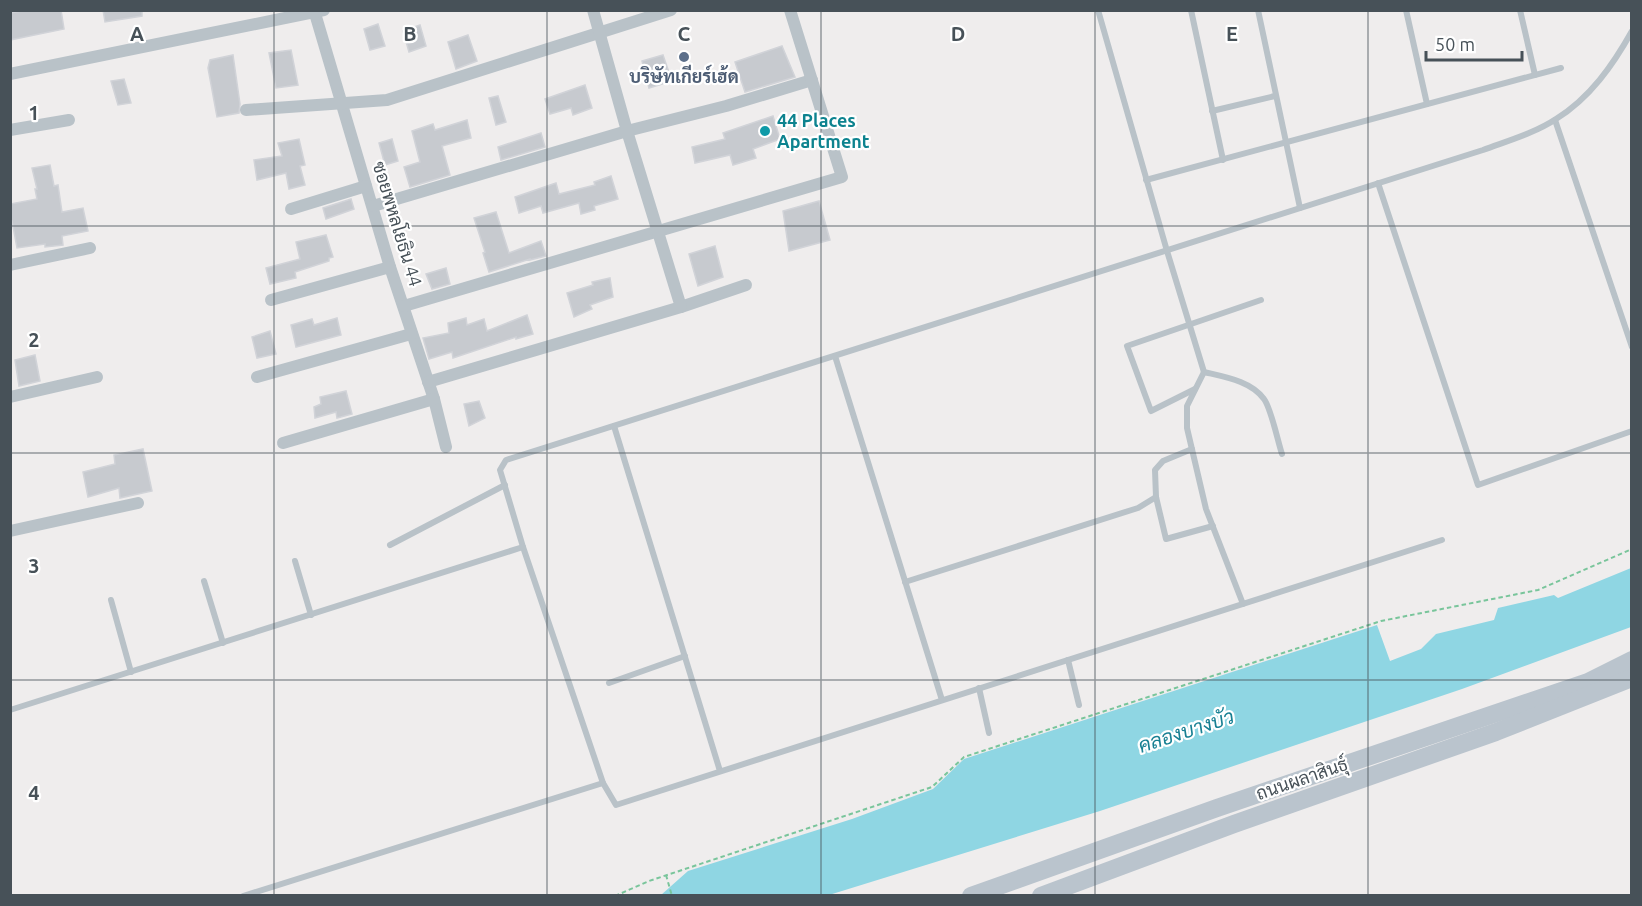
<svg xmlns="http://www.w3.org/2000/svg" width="1642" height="906" viewBox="0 0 1642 906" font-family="Ubuntu,Sarabun,sans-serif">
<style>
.water{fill:#8fd6e3}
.building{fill:#c7cacf;stroke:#d1d3d8;stroke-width:1.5}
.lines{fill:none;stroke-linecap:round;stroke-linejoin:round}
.path{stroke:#79c59b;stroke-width:2;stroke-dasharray:4.5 3;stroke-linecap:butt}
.lane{stroke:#b9c2c8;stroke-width:6}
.street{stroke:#b9c2c8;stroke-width:12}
.secondary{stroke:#bac4cd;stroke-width:18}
.grid{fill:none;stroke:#475158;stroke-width:1.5;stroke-opacity:0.55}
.service-dot{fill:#5c6f8a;stroke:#fff;stroke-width:2}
.culture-dot{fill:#0f9aa8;stroke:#fff;stroke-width:2}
.labels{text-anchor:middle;stroke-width:4.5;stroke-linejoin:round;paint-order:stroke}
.service-label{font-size:18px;font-weight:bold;fill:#4e5e75;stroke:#fff}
.culture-label{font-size:18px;font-weight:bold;fill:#0d838f;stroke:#fff;text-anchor:start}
.street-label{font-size:18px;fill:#475158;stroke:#fff}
.water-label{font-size:20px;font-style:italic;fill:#188093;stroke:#fff}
.grid-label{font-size:20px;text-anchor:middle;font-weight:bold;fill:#475158;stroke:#fff;stroke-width:4.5;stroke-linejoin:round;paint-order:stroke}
</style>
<rect width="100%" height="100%" fill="#efeded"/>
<polygon class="water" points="1631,568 1631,627 1462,689 1100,811 829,895 661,895 688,871 852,819 933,789 964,759 1377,625 1390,661 1421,649 1436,634 1494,620 1498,608 1554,595 1558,598"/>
<g class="building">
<polygon points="27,10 61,10 64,29 10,40 10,13"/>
<polygon points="103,10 142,10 142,16 105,22"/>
<polygon points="378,24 385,46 370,50 364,29"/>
<polygon points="420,25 426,46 409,52 403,31"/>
<polygon points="468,35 477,61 456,69 448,42"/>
<polygon points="782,46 795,77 745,92 735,62"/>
<polygon points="291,50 298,85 276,88 269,53"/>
<polygon points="233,55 240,104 239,113 217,117 208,68 210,60"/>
<polygon points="663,55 672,81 649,88 642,61"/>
<polygon points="124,79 131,103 118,105 111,81"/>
<polygon points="585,85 592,108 573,115 571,108 550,114 545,99"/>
<polygon points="498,96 506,122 496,125 489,98"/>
<polygon points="773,116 780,139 753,149 756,158 733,165 730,155 695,163 692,147 725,139 723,133"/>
<polygon points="467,120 471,138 442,146 450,175 410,187 404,167 420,162 412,131 433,124 435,130"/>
<polygon points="541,133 545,147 501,160 498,147"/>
<polygon points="299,139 305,165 300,166 305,185 289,189 286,173 257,180 254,160 282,156 278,143"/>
<polygon points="392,139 398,161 385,165 379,143"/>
<polygon points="50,165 54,186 58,185 62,212 83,208 88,231 62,236 63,245 45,247 45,244 17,248 12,221 10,222 10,204 37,199 35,189 37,189 32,168"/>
<polygon points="611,176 618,199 594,206 595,210 581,214 579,203 543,213 541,206 519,213 515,197 556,183 559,194 595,185 594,182"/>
<polygon points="351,199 354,209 326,219 323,208"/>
<polygon points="819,201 830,240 789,251 783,211"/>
<polygon points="496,212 509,253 541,241 546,256 530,260 530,259 489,272 483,253 485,252 474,218"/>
<polygon points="326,235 333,257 329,258 329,261 295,272 296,278 270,284 266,268 300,259 296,242"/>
<polygon points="715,246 723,277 698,286 689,254"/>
<polygon points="446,268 450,284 432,289 426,274"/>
<polygon points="610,278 613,297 590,305 592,309 574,317 567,293 593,285 592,282"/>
<polygon points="527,315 533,334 516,339 516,337 453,358 452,352 429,359 423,338 449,333 448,323 466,318 467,325 484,319 487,331"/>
<polygon points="337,318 341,335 296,347 291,325 312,319 314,325"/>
<polygon points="270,331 276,354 257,358 252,337"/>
<polygon points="35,355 40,381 19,386 15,360"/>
<polygon points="346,391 352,414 337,418 336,412 315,418 314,407 321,404 320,397"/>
<polygon points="479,401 485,418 469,426 464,404"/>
<polygon points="143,449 152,491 120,498 119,488 88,497 83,472 115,464 114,455"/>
</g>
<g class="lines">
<g class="path">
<polyline points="666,875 672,896"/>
<polyline points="615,896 649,881 932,787 964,757 1381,621 1538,590 1632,549"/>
</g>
<g class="lane">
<path d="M 1098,10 L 1167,251 L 1204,372 C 1225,377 1251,381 1264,399 C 1271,408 1278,442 1282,454"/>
<polyline points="1191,10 1223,160"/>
<polyline points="1258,10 1300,208"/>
<polyline points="1406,10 1427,104"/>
<polyline points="1520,10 1535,75"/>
<polyline points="1212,111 1275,96"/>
<polyline points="1555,120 1632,347"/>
<polyline points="1146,180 1561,68"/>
<polyline points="1378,183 1478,485 1632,431"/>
<polyline points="835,356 942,700"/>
<polyline points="1204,372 1187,406 1187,428 1206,509 1243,604"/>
<polyline points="1195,389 1151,411 1127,346 1261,300"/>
<polyline points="614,426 720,771"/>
<polyline points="1192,449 1163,461 1155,470 1156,497 1166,539 1213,526"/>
<path d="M 1442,540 L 616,805 L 603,783 L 523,547 L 500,470 L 506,460 L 1483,150 C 1507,141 1535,133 1556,119 C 1590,98 1613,65 1632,31"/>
<polyline points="390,545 505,485"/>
<polyline points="295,561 311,615"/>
<polyline points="204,581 223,643"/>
<polyline points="905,582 1138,508 1156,497"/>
<polyline points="111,600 131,672"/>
<polyline points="1068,660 1079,705"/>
<polyline points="609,683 685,656"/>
<polyline points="979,688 989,733"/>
<polyline points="10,710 523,547"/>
<polyline points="243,896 603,783"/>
</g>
<g class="street">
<polyline points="314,10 390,267 434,399 446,447"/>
<polyline points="10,74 324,10"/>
<polyline points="246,110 387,100 671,10"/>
<polyline points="10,130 69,120"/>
<polyline points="373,206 627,131 726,106 812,80"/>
<polyline points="291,209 366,186"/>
<polyline points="10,265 90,248"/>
<polyline points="271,300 390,267"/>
<polyline points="404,306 842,177 790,10"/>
<polyline points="681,307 746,285"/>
<polyline points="257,377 411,334"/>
<polyline points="428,382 681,307 627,131 593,10"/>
<polyline points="10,397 97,377"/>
<polyline points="283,443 434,399"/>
<polyline points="10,531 138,503"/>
</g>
<g class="secondary">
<polyline points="971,896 1217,808 1588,682 1632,660"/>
<polyline points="1041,896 1234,824 1496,732 1632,678"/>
</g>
</g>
<path class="grid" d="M 274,10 L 274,896M 547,10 L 547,896M 821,10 L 821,896M 1095,10 L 1095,896M 1368,10 L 1368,896M 10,226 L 1632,226M 10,453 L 1632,453M 10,680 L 1632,680"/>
<circle class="service-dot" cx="684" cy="57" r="6"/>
<circle class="culture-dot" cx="765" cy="131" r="6"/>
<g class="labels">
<g class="service-label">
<text x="684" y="83">บริษัทเกียร์เฮ้ด</text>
</g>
<g class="culture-label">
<text x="777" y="127">44 Places<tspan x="777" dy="21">Apartment</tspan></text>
</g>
<g class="street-label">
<text transform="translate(397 224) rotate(73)" y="6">ซอยพหลโยธิน 44</text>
<text transform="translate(1302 779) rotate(-19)" y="6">ถนนผลาสินธุ์</text>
</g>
<g class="water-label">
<text transform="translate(1186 731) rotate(-18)" y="7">คลองบางบัว</text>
</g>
</g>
<g class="grid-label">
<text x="137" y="41">A</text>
<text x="410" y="41">B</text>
<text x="684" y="41">C</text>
<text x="958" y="41">D</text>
<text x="1232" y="41">E</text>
<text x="34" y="120">1</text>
<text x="34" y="347">2</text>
<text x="34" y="573">3</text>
<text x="34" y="800">4</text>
</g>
<rect width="1642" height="906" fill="none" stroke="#475158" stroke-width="24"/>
<path d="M1426 51v9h96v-9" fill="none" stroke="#475158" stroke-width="3"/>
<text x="1435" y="51" font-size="18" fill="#475158" stroke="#ffffff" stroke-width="4.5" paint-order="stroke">50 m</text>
</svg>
